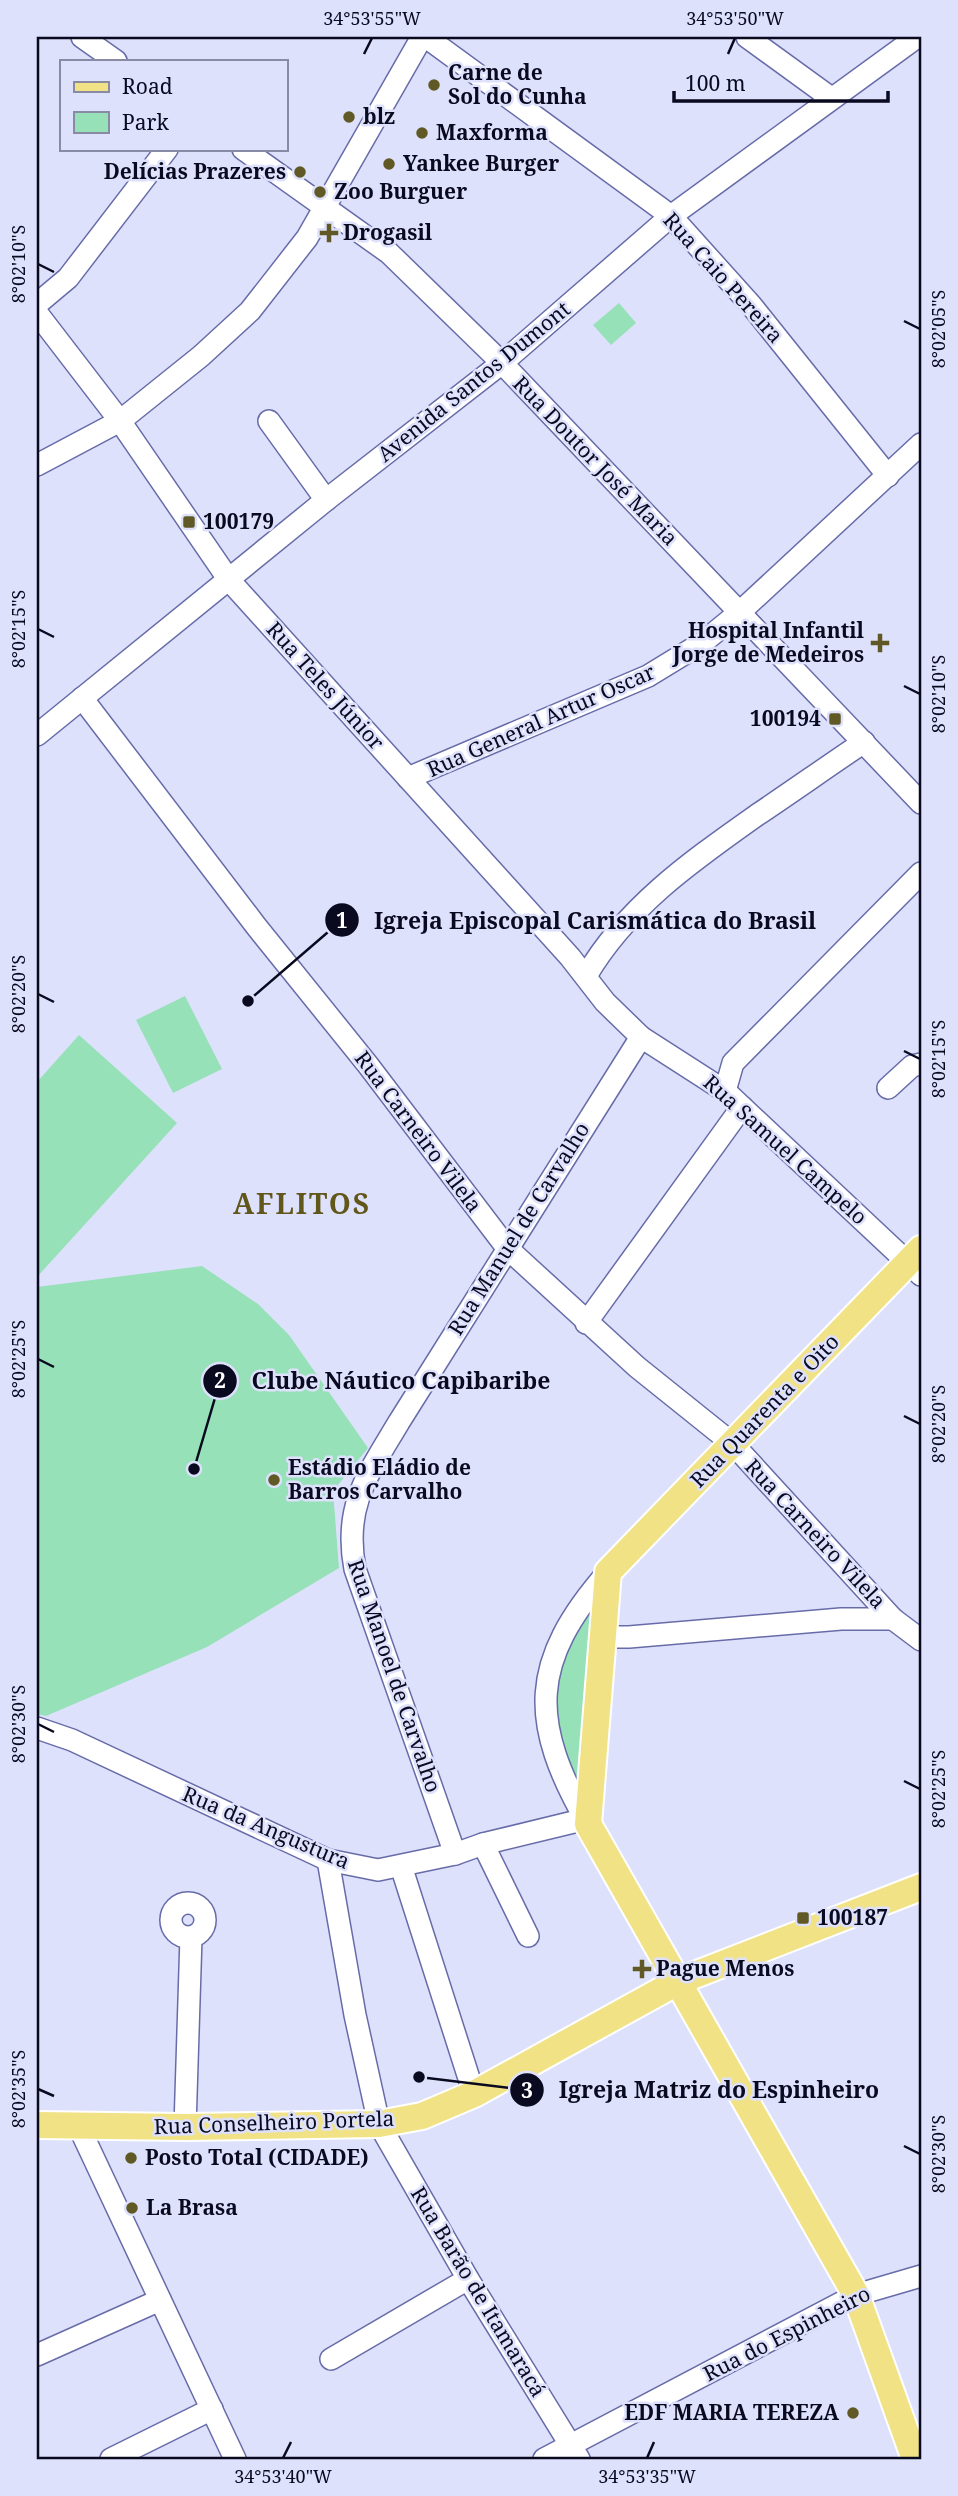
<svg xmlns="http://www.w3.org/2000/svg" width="958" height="2496" viewBox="0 0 958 2496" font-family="'Noto Serif',serif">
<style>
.green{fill:#96e1b8}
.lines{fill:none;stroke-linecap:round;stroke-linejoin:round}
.minor-casing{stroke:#676ca8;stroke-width:24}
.major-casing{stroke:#fff;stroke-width:30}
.minor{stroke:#fff;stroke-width:21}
.major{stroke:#f1e285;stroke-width:26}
.ticks{fill:none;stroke:#09091f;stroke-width:2.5}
.poi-dot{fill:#615925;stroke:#dee1fc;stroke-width:2.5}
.labels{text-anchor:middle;stroke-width:5;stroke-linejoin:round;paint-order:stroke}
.poi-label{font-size:21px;font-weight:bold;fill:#09091f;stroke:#dee1fc;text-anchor:start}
.street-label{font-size:21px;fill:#09091f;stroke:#dee1fc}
.district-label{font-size:28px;font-weight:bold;letter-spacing:2px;fill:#61571b;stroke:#dee1fc}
.leader{fill:none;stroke:#09091f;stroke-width:2.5}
.callout-dot{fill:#09091f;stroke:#dee1fc;stroke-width:2.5}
.mark-label{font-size:21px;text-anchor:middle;font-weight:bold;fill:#fff}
.callout-label{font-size:23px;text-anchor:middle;font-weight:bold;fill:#09091f;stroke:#dee1fc;stroke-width:5;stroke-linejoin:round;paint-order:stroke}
.neatline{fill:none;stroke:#09091f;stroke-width:2.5}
.ticks-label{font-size:18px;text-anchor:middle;fill:#09091f}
</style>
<rect width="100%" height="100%" fill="#dee1fc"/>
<g class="green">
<polygon points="619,303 636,323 611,345 593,325"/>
<polygon points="185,996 222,1069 173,1093 136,1020"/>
<polygon points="79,1035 177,1123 37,1277 37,1082"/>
<polygon points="202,1266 258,1304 289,1335 368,1448 333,1491 339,1568 207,1647 46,1716 37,1714 37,1287"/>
<polygon points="589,1611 592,1612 581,1799 554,1742 558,1660"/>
</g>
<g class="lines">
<defs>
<g id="minor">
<polyline points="82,37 116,61"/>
<polyline points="426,37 671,216 751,305 888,476"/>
<polyline points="747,37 831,98"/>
<polyline points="243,149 389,253 502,363 921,803"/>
<polyline points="37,304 68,278 167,149"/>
<polyline points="37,313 120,421 229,580 570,957 605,1002 641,1037 725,1091 921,1275"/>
<polyline points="269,421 326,500"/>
<polyline points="37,465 120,421 201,356 250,311 307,238 422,37"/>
<polyline points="82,698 256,926 368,1065 507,1248 637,1367 733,1444 893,1619 921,1640"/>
<polyline points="37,735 326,500 502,363 671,216 917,37"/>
<polyline points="408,778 648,676 702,643 740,612 921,444"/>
<path d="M 586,976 C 627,906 692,861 757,815 C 793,791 828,766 864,742"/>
<polyline points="888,1088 912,1066 921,1064"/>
<polyline points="725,1091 733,1063 921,873"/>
<polyline points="586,1323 742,1107"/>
<polyline points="601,1637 629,1637 841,1619 893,1619"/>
<polyline points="37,1728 72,1740 328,1860 378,1870 455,1854 483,1844 586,1819"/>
<path d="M 588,1824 C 529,1722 529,1662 608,1572"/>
<polyline points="483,1844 528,1936"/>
<path d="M 455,1854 L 355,1569 C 343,1506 368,1474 399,1422 L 641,1037"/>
<polyline points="328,1860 355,2015 379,2124 468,2279 579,2459"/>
<polyline points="401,1866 474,2094"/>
<circle cx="188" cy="1920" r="17"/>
<polyline points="79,2127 235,2459"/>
<polyline points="185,2127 191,1937"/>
<polyline points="37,2355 160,2300"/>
<polyline points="331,2359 468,2279"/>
<polyline points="111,2459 212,2409"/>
<polyline points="544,2459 856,2295 921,2276"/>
</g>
<g id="major">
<polyline points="37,2125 185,2127 379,2124 422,2116 474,2094 679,1981 921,1887"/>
<polyline points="915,2459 856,2295 588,1824 608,1572 921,1249"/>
</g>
</defs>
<use href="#minor" class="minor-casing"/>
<use href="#major" class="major-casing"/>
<use href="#minor" class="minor"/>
<use href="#major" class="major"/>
</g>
<path class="ticks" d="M 364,54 L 372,38M 728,54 L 735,38M 38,264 L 54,272M 904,321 L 920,329M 38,629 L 54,637M 904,686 L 920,694M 38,994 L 54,1002M 904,1051 L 920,1059M 38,1359 L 54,1367M 904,1416 L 920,1424M 38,1724 L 54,1732M 904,1781 L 920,1789M 38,2089 L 54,2096M 904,2146 L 920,2154M 283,2458 L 291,2442M 647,2458 L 654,2442"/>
<g class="poi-dot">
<circle cx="434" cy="85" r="7"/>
<circle cx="349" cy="117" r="7"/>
<circle cx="422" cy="133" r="7"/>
<circle cx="389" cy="164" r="7"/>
<circle cx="300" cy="172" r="7"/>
<circle cx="320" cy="192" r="7"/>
<path d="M325.5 222.5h7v7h7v7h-7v7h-7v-7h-7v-7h7z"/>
<rect x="182" y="515" width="14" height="14" rx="3.5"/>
<path d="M876.5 632.5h7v7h7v7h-7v7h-7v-7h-7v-7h7z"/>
<rect x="828" y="712" width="14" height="14" rx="3.5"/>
<circle cx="274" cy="1480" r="7"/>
<rect x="796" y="1911" width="14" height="14" rx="3.5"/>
<path d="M638.5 1958.5h7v7h7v7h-7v7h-7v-7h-7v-7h7z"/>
<circle cx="131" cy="2158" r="7"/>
<circle cx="132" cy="2208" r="7"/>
<circle cx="853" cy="2413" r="7"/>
</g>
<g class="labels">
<g class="poi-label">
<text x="448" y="80">Carne de<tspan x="448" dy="24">Sol do Cunha</tspan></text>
<text x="363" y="124">blz</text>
<text x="436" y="140">Maxforma</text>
<text x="403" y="171">Yankee Burger</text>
<text x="286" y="179" text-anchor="end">Delícias Prazeres</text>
<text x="334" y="199">Zoo Burguer</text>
<text x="343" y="240">Drogasil</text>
<text x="203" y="529">100179</text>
<text x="864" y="638" text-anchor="end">Hospital Infantil<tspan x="864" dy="24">Jorge de Medeiros</tspan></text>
<text x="821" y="726" text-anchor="end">100194</text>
<text x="288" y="1475">Estádio Eládio de<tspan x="288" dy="24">Barros Carvalho</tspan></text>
<text x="817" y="1925">100187</text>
<text x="656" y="1976">Pague Menos</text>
<text x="145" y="2165">Posto Total (CIDADE)</text>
<text x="146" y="2215">La Brasa</text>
<text x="839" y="2420" text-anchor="end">EDF MARIA TEREZA</text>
</g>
<g class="street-label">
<text transform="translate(723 278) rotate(48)" y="7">Rua Caio Pereira</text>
<text transform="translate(474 382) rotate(-39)" y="7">Avenida Santos Dumont</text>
<text transform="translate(595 461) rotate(46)" y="7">Rua Doutor José Maria</text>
<text transform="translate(325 686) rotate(48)" y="7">Rua Teles Júnior</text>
<text transform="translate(541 721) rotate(-24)" y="7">Rua General Artur Oscar</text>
<text transform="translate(418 1132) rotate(53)" y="7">Rua Carneiro Vilela</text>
<text transform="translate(785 1150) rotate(42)" y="7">Rua Samuel Campelo</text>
<text transform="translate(519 1229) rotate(-58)" y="7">Rua Manuel de Carvalho</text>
<text transform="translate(765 1411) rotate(-46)" y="7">Rua Quarenta e Oito</text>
<text transform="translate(815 1534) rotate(47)" y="7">Rua Carneiro Vilela</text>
<text transform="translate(394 1676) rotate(71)" y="7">Rua Manoel de Carvalho</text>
<text transform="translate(266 1828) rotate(23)" y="7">Rua da Angustura</text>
<text transform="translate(274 2123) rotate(-2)" y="7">Rua Conselheiro Portela</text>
<text transform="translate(478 2292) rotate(59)" y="7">Rua Barão de Itamaracá</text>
<text transform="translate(787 2334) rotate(-27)" y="7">Rua do Espinheiro</text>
</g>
<g class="district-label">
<text x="302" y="1214">AFLITOS</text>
</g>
</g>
<path class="leader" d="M248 1001L342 920M194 1469L220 1381M419 2077L527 2090"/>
<g class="callout-dot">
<circle cx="248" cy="1001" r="7"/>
<circle cx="194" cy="1469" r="7"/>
<circle cx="419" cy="2077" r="7"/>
<circle cx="342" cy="920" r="18"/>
<circle cx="220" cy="1381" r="18"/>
<circle cx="527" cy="2090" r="18"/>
</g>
<g class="mark-label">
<text x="342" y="928">1</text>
<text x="220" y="1388">2</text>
<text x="527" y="2098">3</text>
</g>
<g class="callout-label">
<text x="595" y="929">Igreja Episcopal Carismática do Brasil</text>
<text x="401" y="1389">Clube Náutico Capibaribe</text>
<text x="719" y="2098">Igreja Matriz do Espinheiro</text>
</g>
<rect width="958" height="2496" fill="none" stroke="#dee1fc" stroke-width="77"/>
<rect x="60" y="60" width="228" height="91" fill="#dee1fc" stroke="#898ba4" stroke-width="2"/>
<rect x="74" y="82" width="35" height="10" fill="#f1e285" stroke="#898ba4" stroke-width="2"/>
<text x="122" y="94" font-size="21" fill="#09091f">Road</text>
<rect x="74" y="112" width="35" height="21" fill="#96e1b8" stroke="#898ba4" stroke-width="2"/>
<text x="122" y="130" font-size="21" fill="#09091f">Park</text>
<path d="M674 91v10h214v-10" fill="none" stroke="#09091f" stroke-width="3.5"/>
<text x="685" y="91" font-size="21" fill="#09091f" stroke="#dee1fc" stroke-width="5" paint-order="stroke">100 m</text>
<rect x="38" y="38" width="882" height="2420" class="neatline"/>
<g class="ticks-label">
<text x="372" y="25">34°53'55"W</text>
<text x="735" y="25">34°53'50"W</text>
<text transform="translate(19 264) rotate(-90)" y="6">8°02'10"S</text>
<text transform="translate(939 329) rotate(-90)" y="6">8°02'05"S</text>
<text transform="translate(19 629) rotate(-90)" y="6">8°02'15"S</text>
<text transform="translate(939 694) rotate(-90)" y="6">8°02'10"S</text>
<text transform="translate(19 994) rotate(-90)" y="6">8°02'20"S</text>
<text transform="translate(939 1059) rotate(-90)" y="6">8°02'15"S</text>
<text transform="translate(19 1359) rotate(-90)" y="6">8°02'25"S</text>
<text transform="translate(939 1424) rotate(-90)" y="6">8°02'20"S</text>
<text transform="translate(19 1724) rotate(-90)" y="6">8°02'30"S</text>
<text transform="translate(939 1789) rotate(-90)" y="6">8°02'25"S</text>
<text transform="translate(19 2089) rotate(-90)" y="6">8°02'35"S</text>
<text transform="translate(939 2154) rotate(-90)" y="6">8°02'30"S</text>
<text x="283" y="2483">34°53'40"W</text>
<text x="647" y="2483">34°53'35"W</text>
</g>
</svg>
